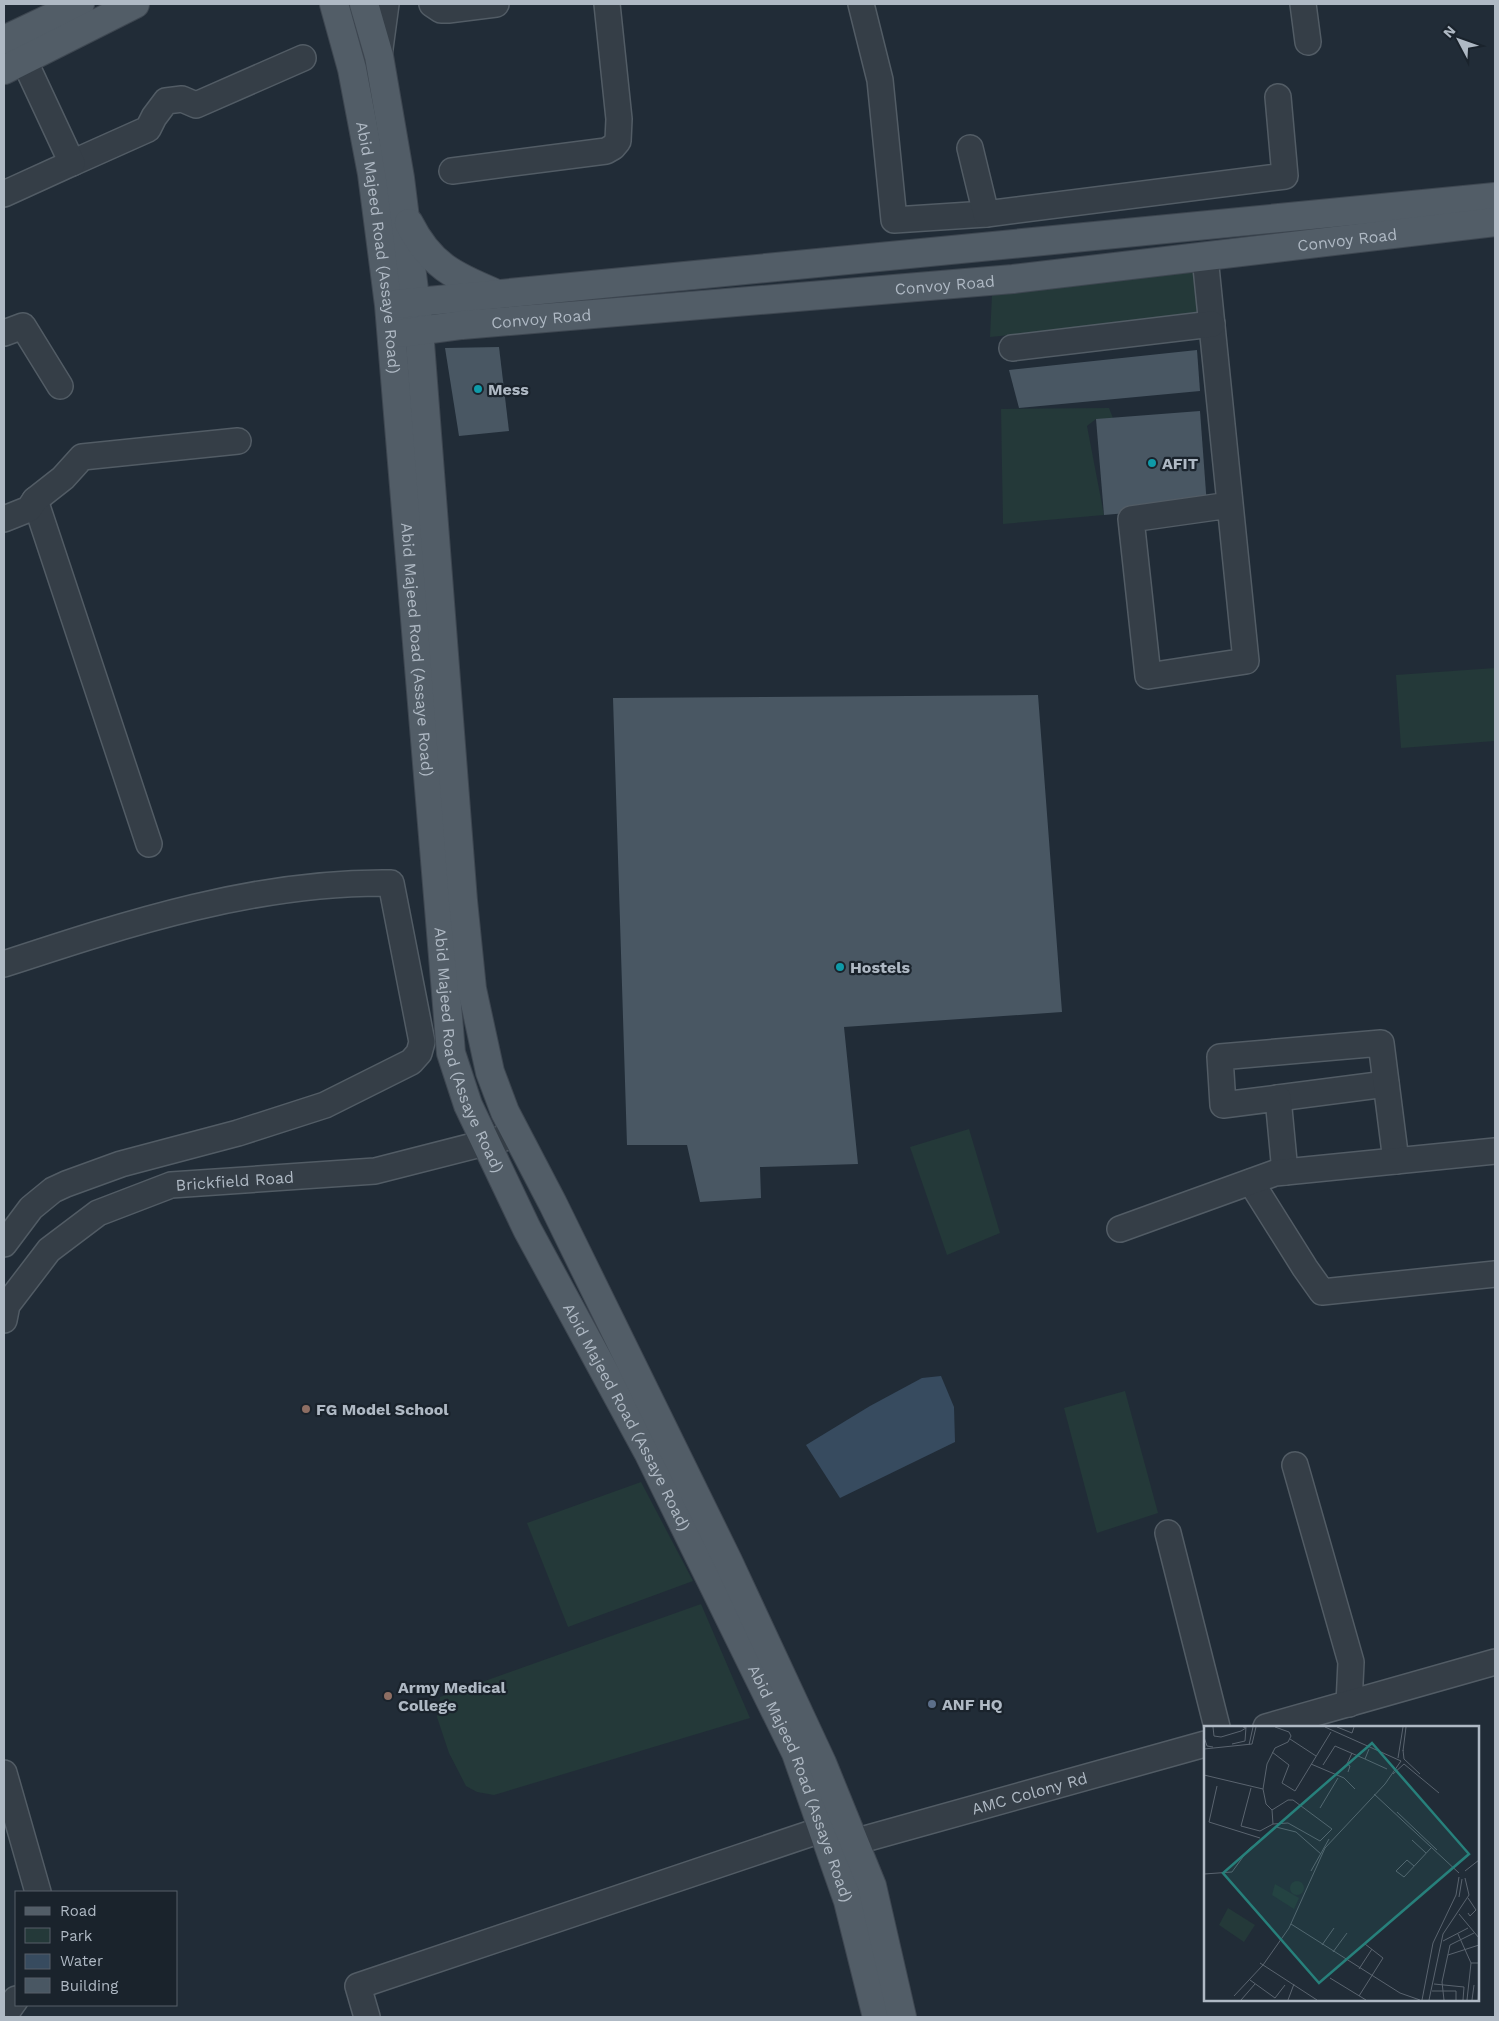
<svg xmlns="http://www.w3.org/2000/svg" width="1499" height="2021" viewBox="0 0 1499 2021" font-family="'Work Sans',sans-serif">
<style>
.green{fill:#243939}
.water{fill:#374b5f}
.building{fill:#495763}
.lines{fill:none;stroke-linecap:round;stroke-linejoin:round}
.minor-casing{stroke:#525c65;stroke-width:28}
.major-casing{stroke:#3e4751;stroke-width:30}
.minor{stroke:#353e47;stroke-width:25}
.major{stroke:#525d67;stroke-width:28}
.culture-dot{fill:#0f9aa8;stroke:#1a232c;stroke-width:2}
.education-dot{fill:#8d6e63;stroke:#1a232c;stroke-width:2}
.service-dot{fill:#5c6f8a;stroke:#1a232c;stroke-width:2}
.labels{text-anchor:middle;stroke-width:4.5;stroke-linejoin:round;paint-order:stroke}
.street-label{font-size:16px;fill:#afb9c4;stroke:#1a232c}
.poi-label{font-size:16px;font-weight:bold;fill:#afb9c4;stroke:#1a232c;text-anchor:start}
.inset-road{fill:none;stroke:#5a646f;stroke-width:1}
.view{fill:#27807b;fill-opacity:0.15;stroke:#27807b;stroke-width:2.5}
.inset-edge{fill:none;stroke:#afb9c4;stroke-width:2.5}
</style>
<rect width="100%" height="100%" fill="#212c37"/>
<g class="green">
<polygon points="1202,269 1210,315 990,337 992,295"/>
<polygon points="1109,408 1115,423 1096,419 1087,426 1104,515 1003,524 1001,409"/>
<polygon points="1495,668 1495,741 1401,748 1396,675"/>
<polygon points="969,1129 1000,1233 947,1255 910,1147"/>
<polygon points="1125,1391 1158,1513 1097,1533 1064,1408"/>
<polygon points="641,1482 693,1581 568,1627 527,1523"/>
<polygon points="701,1604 750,1718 494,1795 477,1792 466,1786 449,1753 437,1717 440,1697"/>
</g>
<polygon class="water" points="941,1376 954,1407 955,1442 840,1498 806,1445 870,1406 922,1378"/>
<g class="building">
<polygon points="499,347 509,431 459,436 445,348"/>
<polygon points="1197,350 1200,391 1019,408 1009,370"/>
<polygon points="1200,411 1207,506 1104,515 1096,419"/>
<polygon points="1038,695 1062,1012 844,1027 858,1164 760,1167 761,1198 700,1202 687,1145 627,1145 613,698"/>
</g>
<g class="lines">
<defs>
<g id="minor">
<polyline points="432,4 441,10 448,10 496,4"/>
<polyline points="861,4 880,80 894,220 986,214"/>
<polyline points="1303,4 1308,42"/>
<polyline points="379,56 386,4"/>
<polyline points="970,148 986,214 1285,176 1278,97"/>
<polyline points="72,163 148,129 154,117 166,101 182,99 196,105 303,58"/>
<polyline points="452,171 606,151 613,147 618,141 619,119 607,4"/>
<polyline points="4,194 72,163 24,60"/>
<polyline points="1205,257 1246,661 1148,676 1131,519 1230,505"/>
<polyline points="4,333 23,326 60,386"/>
<polyline points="1012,348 1212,324"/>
<polyline points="35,500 149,844"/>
<polyline points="4,519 29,509 35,500 63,478 82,457 238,441"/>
<path d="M 4,964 C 129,923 257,881 391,883 L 422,1042 L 419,1053 L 411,1062 L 325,1105 L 238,1133 L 121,1164 L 66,1184 L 53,1190 L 31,1208 L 4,1244"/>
<polyline points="1278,1098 1386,1084"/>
<polyline points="1285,1172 1278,1098 1223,1105 1220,1057 1381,1043 1396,1161"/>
<polyline points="1251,1182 1305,1268 1322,1292 1495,1274"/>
<polyline points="1120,1229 1275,1173 1495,1151"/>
<path id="s1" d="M 4,1320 L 7,1305 L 49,1250 L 98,1213 L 171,1185 L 375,1171 L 516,1135"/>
<polyline points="1295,1465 1351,1662 1349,1704"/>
<polyline points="1168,1533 1217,1727"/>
<polyline points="1266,1727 1495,1662"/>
<polyline points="4,1773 38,1892"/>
<path id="s2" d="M 854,1842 L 1205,1744"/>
<polyline points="4,2016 16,1999"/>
<polyline points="367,2017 358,1986 824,1829"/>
</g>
<g id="major">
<path id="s3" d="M 334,4 L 352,69 L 372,174 L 389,305 L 451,1053 L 468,1105 L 527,1229 L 648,1452 L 796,1753 L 848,1901 L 877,2017"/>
<polyline points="364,4 379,56 400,178 419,330 463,901 472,989 490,1072 505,1112 553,1204 728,1561 822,1763 872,1886 902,2017"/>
<polyline points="4,40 80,4"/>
<polyline points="4,70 135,4"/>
<path d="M 409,223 C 430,265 454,276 495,293"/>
<polyline points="397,304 1495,197"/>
<path id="s4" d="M 403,333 L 462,325 L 1013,279 L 1495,222"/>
</g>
</defs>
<use href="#minor" class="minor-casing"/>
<use href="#major" class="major-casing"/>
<use href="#minor" class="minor"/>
<use href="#major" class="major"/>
</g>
<g class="culture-dot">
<circle cx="478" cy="389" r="5"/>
<circle cx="1152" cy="463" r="5"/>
<circle cx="840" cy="967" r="5"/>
</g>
<g class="education-dot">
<circle cx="306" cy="1409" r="5"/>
<circle cx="388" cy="1696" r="5"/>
</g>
<circle class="service-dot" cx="932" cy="1704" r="5"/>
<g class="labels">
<g class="street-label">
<text dy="6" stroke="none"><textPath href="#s4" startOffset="949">Convoy Road</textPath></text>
<text dy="6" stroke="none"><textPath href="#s3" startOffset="248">Abid Majeed Road (Assaye Road)</textPath></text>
<text dy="6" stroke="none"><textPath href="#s4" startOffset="544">Convoy Road</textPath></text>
<text dy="6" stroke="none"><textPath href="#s4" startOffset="139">Convoy Road</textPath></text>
<text dy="6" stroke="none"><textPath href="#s3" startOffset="652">Abid Majeed Road (Assaye Road)</textPath></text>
<text dy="6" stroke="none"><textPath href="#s3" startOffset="1058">Abid Majeed Road (Assaye Road)</textPath></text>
<text dy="6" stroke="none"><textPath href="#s1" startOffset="288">Brickfield Road</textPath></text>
<text dy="6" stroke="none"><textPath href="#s3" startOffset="1462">Abid Majeed Road (Assaye Road)</textPath></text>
<text dy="6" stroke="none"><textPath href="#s3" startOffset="1868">Abid Majeed Road (Assaye Road)</textPath></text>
<text dy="6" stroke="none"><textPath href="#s2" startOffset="182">AMC Colony Rd</textPath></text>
</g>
<g class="poi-label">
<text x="488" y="395">Mess</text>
<text x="1162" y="469">AFIT</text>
<text x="850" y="973">Hostels</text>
<text x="316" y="1415">FG Model School</text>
<text x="398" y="1693">Army Medical<tspan x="398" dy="18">College</tspan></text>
<text x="942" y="1710">ANF HQ</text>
</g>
</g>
<g transform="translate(1204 1726)">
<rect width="275" height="275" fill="#212c37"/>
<path d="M86 162a7 7 0 1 1 14 0a7 7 0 1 1-14 0ZM 71,158 L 95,172 L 90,183 L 68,169 ZM 24,182 L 51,199 L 40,216 L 15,199 Z" fill="#243939"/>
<path class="inset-road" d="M 9,1 L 10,10 L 17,11 L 37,5 L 42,2 L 39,1M 133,1 L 148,7 L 150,1M 0,11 L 3,20 L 9,21M 86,13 L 112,30M 28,18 L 41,15 L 42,1M 45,19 L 49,1M 0,23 L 48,18 L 52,1M 199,24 L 200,33 L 216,48M 199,25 L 202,1M 68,26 L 85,39 L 78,57 L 91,65 L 127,6M 194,32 L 199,1M 161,33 L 183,43M 107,38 L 140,52 L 151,63M 119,39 L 131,20 L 161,33 L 165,23M 144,46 L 146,40 L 143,38 L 148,27M 189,48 L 200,38 L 235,67M 0,49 L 59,63M 13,60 L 5,96 L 56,112M 47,62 L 37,100 L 56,105 L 69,98M 170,68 L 255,147M 116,82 L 134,52M 68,84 L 69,98 L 84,97 L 116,115 L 128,103 L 89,74 L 84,74 L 68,84 L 62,78 L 59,63 L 63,38 L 71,22 L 84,16 L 87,10 L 85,6 L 71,1M 193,86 L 233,124M 208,114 L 222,127M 210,140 L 203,134 L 192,145 L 200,151 L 227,122M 107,145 L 125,113M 261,145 L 275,134M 0,148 L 28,146 L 44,124 L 72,101 L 92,106 L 117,128M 255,171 L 258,153M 264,172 L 272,184 L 266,190 L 264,187M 255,188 L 275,212M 87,198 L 196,267 L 216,274M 254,208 L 267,237 L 275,237M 239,215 L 264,202M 118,219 L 130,202M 129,226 L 143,207M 244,229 L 275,219M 56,237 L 113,274M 155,243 L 168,223M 126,252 L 162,274M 46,254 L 71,272 L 81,259M 230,258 L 260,261 L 259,274M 228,265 L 252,265 L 252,274M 30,270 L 59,239 L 85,202 L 121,122 L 181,58 L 197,35 L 121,1M 155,270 L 179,232 L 161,218M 37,274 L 51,258M 84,274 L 90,258M 218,274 L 229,217 L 252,169 L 255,151M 225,274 L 239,208 L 265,169 L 261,152M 240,274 L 238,256 L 246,219 L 270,207M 263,274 L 267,237M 268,274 L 270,259M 274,274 L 275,253"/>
<path class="view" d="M 168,17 L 265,128 L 115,257 L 19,147 Z"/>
<rect width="275" height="275" class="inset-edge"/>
</g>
<rect width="1499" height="2021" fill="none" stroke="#afb9c4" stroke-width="10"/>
<rect x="15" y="1891" width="162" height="115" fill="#1a232c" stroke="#565f69"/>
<rect x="25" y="1907" width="25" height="8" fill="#525d67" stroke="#565f69"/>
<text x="60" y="1916" font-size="15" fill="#afb9c4">Road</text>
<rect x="25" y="1928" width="25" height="15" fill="#243939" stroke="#565f69"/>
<text x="60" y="1941" font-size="15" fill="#afb9c4">Park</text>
<rect x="25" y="1954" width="25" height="15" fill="#374b5f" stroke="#565f69"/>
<text x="60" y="1966" font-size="15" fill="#afb9c4">Water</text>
<rect x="25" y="1978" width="25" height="15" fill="#495763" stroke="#565f69"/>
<text x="60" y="1991" font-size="15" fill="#afb9c4">Building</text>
<g transform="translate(1459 40) rotate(311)" stroke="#1a232c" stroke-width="4" paint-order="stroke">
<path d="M0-4L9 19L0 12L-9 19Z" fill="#afb9c4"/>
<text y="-8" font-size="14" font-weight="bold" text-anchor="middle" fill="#afb9c4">N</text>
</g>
</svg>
